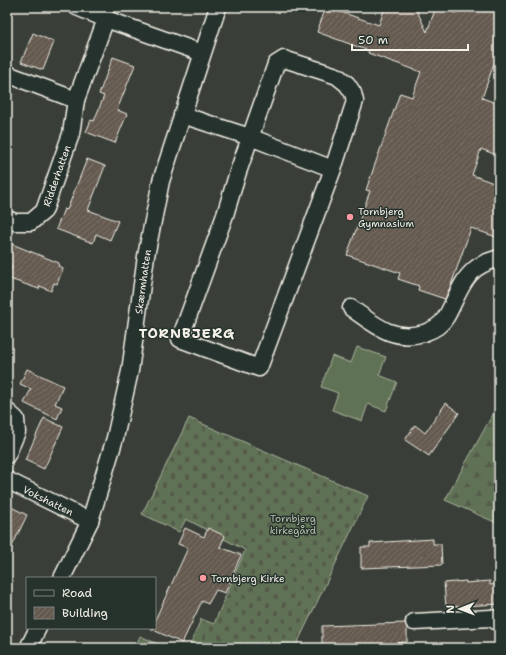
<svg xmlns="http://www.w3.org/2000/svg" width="506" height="655" viewBox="0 0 506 655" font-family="'Shantell Sans',sans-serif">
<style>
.grass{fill:#617254;stroke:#aab29e}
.forest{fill:url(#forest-firs);stroke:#aab29e}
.cemetery{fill:url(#cemetery-stones);stroke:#aab29e}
.building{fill:url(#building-hatch);stroke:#f4f1e8}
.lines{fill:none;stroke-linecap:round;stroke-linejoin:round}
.minor-casing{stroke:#f4f1e8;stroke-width:19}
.minor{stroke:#26332d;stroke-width:16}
.poi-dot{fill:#ff9aa2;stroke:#26332d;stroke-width:1.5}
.labels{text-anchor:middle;stroke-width:3;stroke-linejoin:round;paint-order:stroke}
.street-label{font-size:10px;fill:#f4f1e8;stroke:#26332d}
.poi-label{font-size:10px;fill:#f4f1e8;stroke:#26332d;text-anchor:start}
.park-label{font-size:10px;fill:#b9bead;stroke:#26332d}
.district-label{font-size:14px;font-weight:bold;letter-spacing:1px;fill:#f4f1e8;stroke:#26332d}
</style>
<defs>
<pattern id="forest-firs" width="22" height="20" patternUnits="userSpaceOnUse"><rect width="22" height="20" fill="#617254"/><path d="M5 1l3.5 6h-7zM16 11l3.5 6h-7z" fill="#545b4c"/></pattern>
<pattern id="cemetery-stones" width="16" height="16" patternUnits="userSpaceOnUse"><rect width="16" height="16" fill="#617254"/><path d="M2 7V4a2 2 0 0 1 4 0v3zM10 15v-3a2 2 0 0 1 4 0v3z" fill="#545b4c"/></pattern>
<pattern id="building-hatch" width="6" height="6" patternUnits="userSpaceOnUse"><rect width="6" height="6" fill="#655a50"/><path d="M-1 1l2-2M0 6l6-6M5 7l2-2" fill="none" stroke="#7c7269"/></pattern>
</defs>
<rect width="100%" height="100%" fill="#393f38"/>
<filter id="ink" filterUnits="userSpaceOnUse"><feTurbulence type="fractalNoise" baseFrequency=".025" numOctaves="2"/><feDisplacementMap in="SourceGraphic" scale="8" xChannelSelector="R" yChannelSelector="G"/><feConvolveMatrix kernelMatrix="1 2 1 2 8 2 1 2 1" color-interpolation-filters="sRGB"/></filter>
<g filter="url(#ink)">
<polygon class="grass" points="357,347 386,357 379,375 397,382 386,411 368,404 362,421 332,410 338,393 321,387 332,356 351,363"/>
<polygon class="forest" points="499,403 499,524 445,500"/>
<g class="cemetery">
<polygon points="189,418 368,496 295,648 189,648 201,619 214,624 245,550 186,519 179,532 142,514"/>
<polygon points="140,636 167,648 135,648"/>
</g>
<g class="building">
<polygon points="326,7 379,25 385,7 415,7 427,32 436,7 456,13 458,7 499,7 499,59 496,58 482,98 499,104 499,156 481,149 472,175 499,185 499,238 471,228 451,285 445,299 418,290 419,286 398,279 400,273 347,255 370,191 366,190 400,93 412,97 421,72 368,53 369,51 317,32"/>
<polygon points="33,33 54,42 43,70 21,62"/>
<polygon points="113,57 135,65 117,110 127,114 115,143 86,132 91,120 94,121 104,96 99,94"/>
<polygon points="87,159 105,166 88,210 118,221 110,240 96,234 93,243 56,229 64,209 67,210"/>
<polygon points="7,242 59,263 58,266 63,268 57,284 54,283 51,291 40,286 39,289 7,278 12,266 7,265"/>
<polygon points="27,369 63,386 55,404 62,407 57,419 24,403 31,389 20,384"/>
<polygon points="446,403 459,413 429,456 405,440 415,425 425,433"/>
<polygon points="44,418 63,427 44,469 25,460"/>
<polygon points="7,505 27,515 7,557"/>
<polygon points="185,528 204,537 208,528 225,536 220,547 241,555 225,593 216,590 208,604 202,601 182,643 151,629 155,628 155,620 188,548 178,544"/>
<polygon points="433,539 433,544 441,544 442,565 361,568 361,547 370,547 370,543"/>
<polygon points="466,581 466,583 490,581 490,585 499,584 499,604 446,607 444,583"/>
<polygon points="405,623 407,628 407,642 396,643 396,648 331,648 331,646 322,646 322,626"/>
</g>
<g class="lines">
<defs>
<g id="minor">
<polyline points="77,7 106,19 202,53"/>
<polyline points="7,74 76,100"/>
<polyline points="182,115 250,137 333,169 355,101 353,93 347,84 337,76 284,59 276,64 238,172 225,215 180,339 259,368 333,169"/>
<path id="s1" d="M 7,219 L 15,222 L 31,222 L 44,211 L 71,134 L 76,100 L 106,19"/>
<path d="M 351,308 C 375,325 393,342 424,333 C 433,330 441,326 446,317 C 454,304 460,283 472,272 C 479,264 490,261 499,258"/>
<polyline points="7,411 16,419 17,432 7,455"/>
<path id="s2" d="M 7,480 L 90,521"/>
<path id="s3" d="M 62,578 L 90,521 L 115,438 L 130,371 L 146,256 L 161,181 L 218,7"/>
<polyline points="414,622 491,618 499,623"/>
<polyline points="28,648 38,628"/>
</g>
</defs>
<use href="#minor" class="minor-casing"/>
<use href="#minor" class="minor"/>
</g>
</g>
<g class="poi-dot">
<circle cx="350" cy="217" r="4"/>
<circle cx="203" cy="578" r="4"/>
</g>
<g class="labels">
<g class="street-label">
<text dy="4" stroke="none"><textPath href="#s1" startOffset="79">Ridderhatten</textPath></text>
<text dy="4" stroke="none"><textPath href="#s3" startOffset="309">Skærmhatten</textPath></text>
<text dy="4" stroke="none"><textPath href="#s2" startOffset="46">Vokshatten</textPath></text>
</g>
<g class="poi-label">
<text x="358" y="215">Tornbjerg<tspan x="358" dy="12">Gymnasium</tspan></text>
<text x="211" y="582">Tornbjerg Kirke</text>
</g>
<g class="park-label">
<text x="293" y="522">Tornbjerg<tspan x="293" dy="12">kirkegård</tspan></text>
</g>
<g class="district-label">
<text x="187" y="338">TORNBJERG</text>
</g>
</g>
<rect width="506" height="655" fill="none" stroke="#26332d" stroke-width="24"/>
<rect x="12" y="12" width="482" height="631" fill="none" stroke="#f4f1e8" stroke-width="1.5" filter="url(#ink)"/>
<rect x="26" y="577" width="130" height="52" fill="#26332d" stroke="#787f78"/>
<rect x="34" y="590" width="20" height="6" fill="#26332d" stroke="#787f78"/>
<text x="62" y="597" font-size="12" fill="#f4f1e8">Road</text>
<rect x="34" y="607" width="20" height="12" fill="url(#building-hatch)" stroke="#787f78"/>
<text x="62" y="617" font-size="12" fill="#f4f1e8">Building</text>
<g transform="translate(460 609) rotate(269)" stroke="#26332d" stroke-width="3" paint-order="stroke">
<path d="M0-3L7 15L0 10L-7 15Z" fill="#f4f1e8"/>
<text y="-6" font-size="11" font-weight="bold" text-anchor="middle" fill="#f4f1e8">N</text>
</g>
<path d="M352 44v6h116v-6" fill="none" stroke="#f4f1e8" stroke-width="2"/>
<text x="358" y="44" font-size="12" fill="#f4f1e8" stroke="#26332d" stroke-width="3" paint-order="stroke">50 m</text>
</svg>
